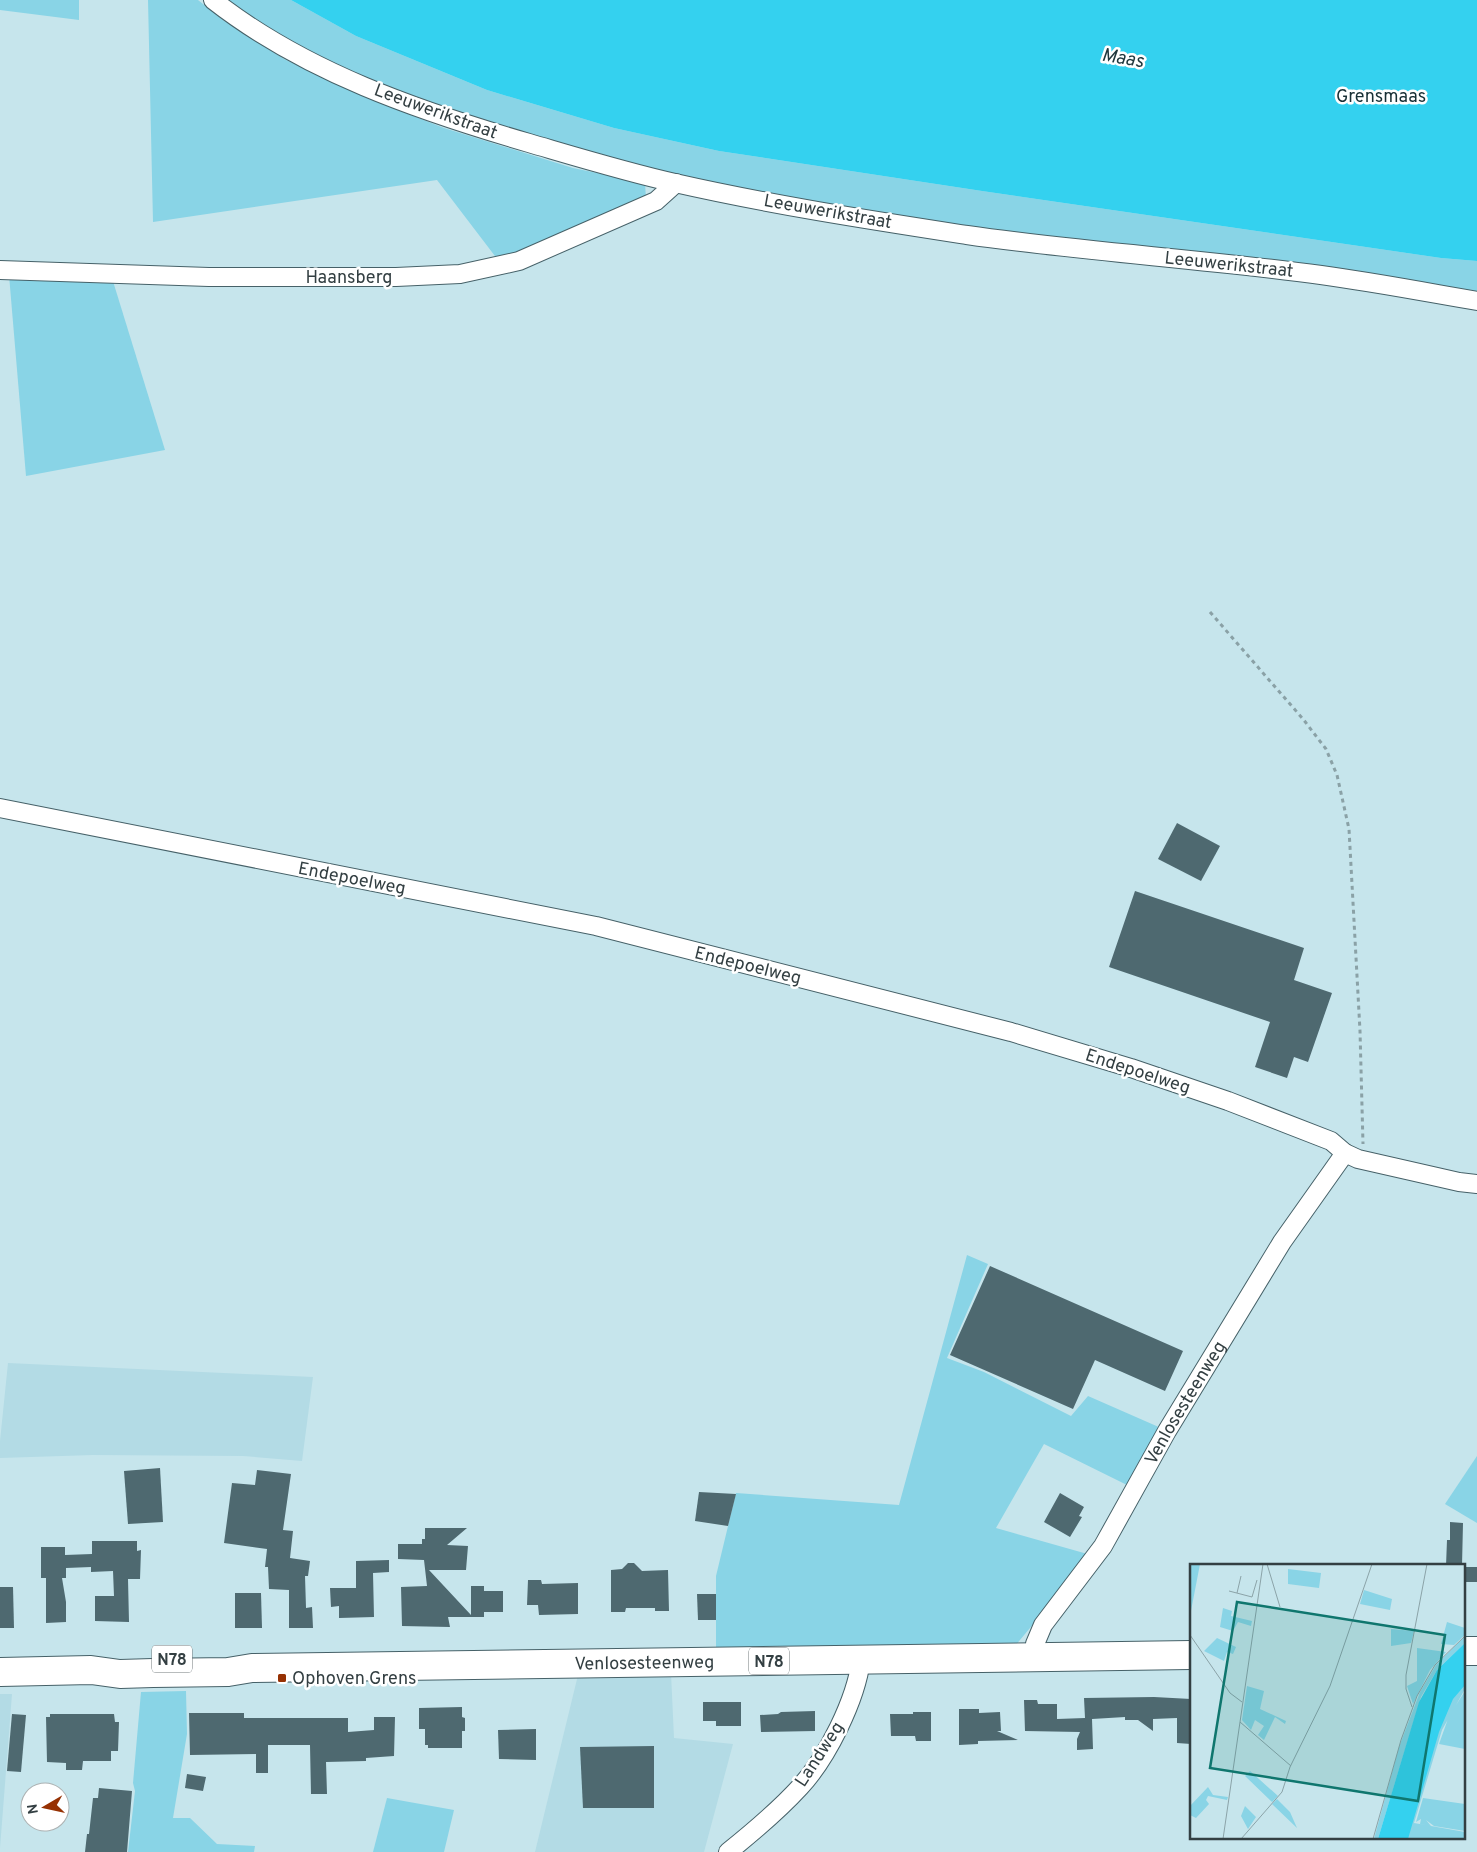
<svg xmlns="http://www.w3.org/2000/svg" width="1477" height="1852" viewBox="0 0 1477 1852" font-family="Overpass,sans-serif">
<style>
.built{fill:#b3dbe5}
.green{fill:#89d4e6}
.water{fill:#34d1ef}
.building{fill:#4e6970}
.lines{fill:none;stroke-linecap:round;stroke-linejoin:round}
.street-casing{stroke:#466168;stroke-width:20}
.primary-casing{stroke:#466168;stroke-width:30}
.path{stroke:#8aa1a6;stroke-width:3;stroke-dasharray:4 4;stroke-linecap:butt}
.street{stroke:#fff;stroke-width:18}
.primary{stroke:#fff;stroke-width:28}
.poi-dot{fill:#963103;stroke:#fff;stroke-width:2}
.labels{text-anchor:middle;stroke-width:5;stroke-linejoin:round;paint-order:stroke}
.shield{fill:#fff;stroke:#70797b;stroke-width:1}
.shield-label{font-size:16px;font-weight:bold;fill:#333f42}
.park-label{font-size:18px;fill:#172f35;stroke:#fff}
.street-label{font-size:18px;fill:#333f42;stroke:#fff}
.poi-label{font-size:18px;fill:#333f42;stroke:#fff;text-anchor:start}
.water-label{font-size:19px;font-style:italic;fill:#20383e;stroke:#fff}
.inset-road{fill:none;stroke:#8ba3a8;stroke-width:1}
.view{fill:#0f766e;fill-opacity:0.15;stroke:#0f766e;stroke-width:2.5}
.inset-edge{fill:none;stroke:#333f42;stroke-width:2.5}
</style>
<rect width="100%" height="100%" fill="#c6e5ec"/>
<g class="built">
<polygon points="8,1363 313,1377 302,1461 243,1456 93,1455 0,1458 0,1441"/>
<polygon points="671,1673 674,1738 733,1744 704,1852 535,1852 578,1675"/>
<polygon points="0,1694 12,1694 0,1848"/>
</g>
<g class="green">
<polygon points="0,0 79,0 79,20 0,10"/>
<polygon points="148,0 198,0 223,20 284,59 365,97 444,128 573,168 645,183 646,199 596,226 498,260 437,180 153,222"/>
<polygon points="223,0 291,0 356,36 487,90 614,128 719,151 982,191 1441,258 1477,261 1477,297 1276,266 901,219 694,181 433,108 306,52"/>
<polygon points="9,275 112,278 165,450 26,476"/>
<polygon points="967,1255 988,1264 947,1358 984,1372 1071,1416 1088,1396 1161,1428 1127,1485 1044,1444 996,1528 1091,1555 1015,1646 716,1650 716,1576 736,1493 899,1505"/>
<polygon points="1477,1456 1477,1523 1445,1504"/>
<polygon points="186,1691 187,1734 173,1818 190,1818 217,1844 255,1846 254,1852 128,1852 135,1791 133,1783 141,1692"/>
<polygon points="387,1798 454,1810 444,1852 373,1852"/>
</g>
<polygon class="water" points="291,0 1477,0 1477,261 1441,258 982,191 719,151 614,128 487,90 356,36"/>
<g class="building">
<polygon points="1177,823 1220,846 1201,881 1158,859"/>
<polygon points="1135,891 1304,948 1294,980 1332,993 1308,1062 1294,1057 1287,1078 1255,1067 1270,1022 1109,967"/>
<polygon points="990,1266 1183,1351 1165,1391 1095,1360 1073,1409 950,1355"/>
<polygon points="160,1468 163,1522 128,1524 124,1471"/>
<polygon points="257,1470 291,1474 283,1530 293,1531 290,1558 310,1561 308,1576 305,1576 306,1608 312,1607 313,1628 289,1628 289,1590 269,1589 268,1567 265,1567 267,1549 224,1543 232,1483 255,1485"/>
<polygon points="699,1492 736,1494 728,1526 695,1521"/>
<polygon points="1060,1493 1084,1507 1079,1516 1082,1517 1070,1537 1044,1522"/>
<polygon points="1450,1522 1463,1523 1462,1566 1446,1566 1447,1540 1450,1540"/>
<polygon points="425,1528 467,1528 447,1545 468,1546 466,1570 429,1570 471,1615 471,1586 484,1586 484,1591 503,1591 503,1612 484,1612 484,1617 448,1617 450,1627 402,1626 401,1587 427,1586 424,1560 398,1559 398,1544 422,1544 422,1539 425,1539"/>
<polygon points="92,1541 137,1541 137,1551 141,1550 140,1579 128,1579 129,1622 95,1621 95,1596 114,1596 113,1571 91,1572 91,1567 66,1568 66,1578 62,1578 66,1602 66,1622 46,1623 46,1578 41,1578 41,1547 65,1547 65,1555 92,1554"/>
<polygon points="389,1560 389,1572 373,1573 374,1617 339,1618 339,1606 331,1607 330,1588 356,1588 356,1561"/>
<polygon points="628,1563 634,1563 642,1571 668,1570 669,1611 655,1611 655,1608 626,1608 625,1612 611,1612 611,1570 622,1569"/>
<rect x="1463" y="1567" width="14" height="15"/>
<polygon points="528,1580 541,1580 542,1584 578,1583 578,1614 539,1615 538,1605 527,1605"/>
<polygon points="0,1587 13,1587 14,1628 0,1628"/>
<polygon points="235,1593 261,1593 262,1628 235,1628"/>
<polygon points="697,1594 716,1594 716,1620 698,1620"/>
<polygon points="1154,1697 1191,1699 1191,1744 1177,1743 1177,1718 1153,1719 1153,1731 1138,1720 1125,1720 1125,1717 1092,1719 1093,1749 1077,1750 1077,1739 1080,1732 1025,1731 1024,1700 1037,1700 1038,1704 1057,1704 1057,1719 1085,1718 1084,1698"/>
<polygon points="703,1702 741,1702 741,1726 716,1726 716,1721 703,1721"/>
<polygon points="462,1707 462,1717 465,1718 465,1731 462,1731 462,1748 428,1748 428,1745 425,1745 425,1729 419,1729 419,1708"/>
<polygon points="959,1709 979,1709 979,1713 1000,1712 1001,1731 997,1731 1018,1740 978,1741 978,1744 959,1745"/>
<polygon points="815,1711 815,1731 761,1732 760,1715 778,1714 781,1712"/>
<polygon points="913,1712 931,1712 931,1741 916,1741 915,1736 891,1736 890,1714 913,1714"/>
<polygon points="189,1713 244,1713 244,1718 348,1718 348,1732 374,1730 374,1717 395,1717 394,1756 366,1758 366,1761 326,1762 327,1794 311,1794 310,1745 268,1745 268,1773 256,1773 256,1754 190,1755"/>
<polygon points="12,1714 26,1715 21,1772 7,1771"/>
<polygon points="50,1714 114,1714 115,1722 119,1722 118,1751 111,1751 111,1761 83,1761 82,1770 66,1770 66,1763 47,1762 46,1717 50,1717"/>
<polygon points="536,1729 536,1760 499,1759 498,1730"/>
<polygon points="654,1746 654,1808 583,1808 580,1747"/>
<polygon points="187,1774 206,1777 203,1791 185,1788"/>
<polygon points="99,1788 132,1791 127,1852 85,1852 87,1834 89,1834 93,1798 98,1798"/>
</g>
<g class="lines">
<defs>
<g id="street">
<path d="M 213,0 C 305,72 419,111 529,143 C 577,157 626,172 675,183 C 772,205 870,220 967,235 C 1085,252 1204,259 1321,275 C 1373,282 1425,292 1477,301"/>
<polyline points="0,270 209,277 396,277 460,274 519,261 656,201 676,183"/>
<polyline points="0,808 596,926 1011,1032 1131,1068 1228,1101 1331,1141 1345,1153 1358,1159 1459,1182 1477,1184"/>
<path id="s1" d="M 1036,1657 L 1035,1644 L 1043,1625 L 1103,1546 L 1167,1431 L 1282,1242 L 1345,1153"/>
<path d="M 728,1852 C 753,1832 778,1811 800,1787 C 827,1758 856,1700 861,1660"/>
</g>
<g id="primary">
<polyline points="1463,1651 1477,1651"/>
<path id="s2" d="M 0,1672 L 91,1670 L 120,1674 L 153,1673 L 228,1672 L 252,1668 L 1191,1655"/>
</g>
</defs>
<use href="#street" class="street-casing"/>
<use href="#primary" class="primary-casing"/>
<polyline class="path" points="1210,612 1303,719 1326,749 1337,775 1349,829 1360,1031 1363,1144"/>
<use href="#street" class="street"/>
<use href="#primary" class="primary"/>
</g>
<rect class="poi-dot" x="277" y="1673" width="10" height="10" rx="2.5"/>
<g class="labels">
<g class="shield">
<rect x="152" y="1645.5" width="40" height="27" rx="4"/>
<rect x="749" y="1647.5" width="40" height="27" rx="4"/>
</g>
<g class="shield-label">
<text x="172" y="1665">N78</text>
<text x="769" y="1667">N78</text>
</g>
<g class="park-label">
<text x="1381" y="102">Grensmaas</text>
</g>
<g class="street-label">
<text transform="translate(436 111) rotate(20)" y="6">Leeuwerikstraat</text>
<text transform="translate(828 211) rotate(10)" y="6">Leeuwerikstraat</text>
<text transform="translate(1229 264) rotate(6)" y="6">Leeuwerikstraat</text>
<text x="349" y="283">Haansberg</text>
<text transform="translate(352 878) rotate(11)" y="6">Endepoelweg</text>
<text transform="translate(748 965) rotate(14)" y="6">Endepoelweg</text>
<text transform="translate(1138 1071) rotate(18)" y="6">Endepoelweg</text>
<text dy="6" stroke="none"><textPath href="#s1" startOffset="298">Venlosesteenweg</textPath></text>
<text dy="6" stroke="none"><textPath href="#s2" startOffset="645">Venlosesteenweg</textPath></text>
<text transform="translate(819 1754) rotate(-57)" y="6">Landweg</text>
</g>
<g class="poi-label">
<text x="292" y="1684">Ophoven Grens</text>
</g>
<g class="water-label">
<text transform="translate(1123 57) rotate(9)" y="7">Maas</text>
</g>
</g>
<g transform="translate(1190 1564)">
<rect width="275" height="275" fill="#c6e5ec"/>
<path d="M 0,0 L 10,0 L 0,52 ZM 98,5 L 131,9 L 129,24 L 98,20 ZM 174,26 L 202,35 L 200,46 L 170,40 ZM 33,44 L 42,47 L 41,52 L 62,57 L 61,62 L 48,58 L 43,67 L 30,63 ZM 257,58 L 275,64 L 275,71 L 264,81 L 251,80 ZM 201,65 L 224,67 L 221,79 L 201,82 ZM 275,72 L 275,79 L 247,106 L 231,133 L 188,275 L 184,275 L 209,183 L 230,128 L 246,101 ZM 27,74 L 46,83 L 43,90 L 37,88 L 34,97 L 14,87 ZM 227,84 L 256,88 L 240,106 L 223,140 L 217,122 L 227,117 ZM 275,97 L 275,125 L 252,166 L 224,259 L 275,268 L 275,275 L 197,275 ZM 57,122 L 74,127 L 70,145 L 96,157 L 95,160 L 85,153 L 74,176 L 68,171 L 74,162 L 65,156 L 61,166 L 52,156 ZM 275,127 L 275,185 L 249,180 L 259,152 ZM 60,207 L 88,232 L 82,238 L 55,212 ZM 18,223 L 23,231 L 38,233 L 37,236 L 18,232 L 16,236 L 19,240 L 6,254 L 0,251 L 0,242 ZM 233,234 L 275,240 L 275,267 L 244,262 L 236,256 L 241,262 L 230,260 L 231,255 L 226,258 ZM 87,235 L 100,248 L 107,264 L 82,240 ZM 55,242 L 66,253 L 58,265 L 51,252 Z" fill="#89d4e6"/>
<path d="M 275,79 L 275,121 L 263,135 L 249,168 L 218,275 L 188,275 L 229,138 L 247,106 Z" fill="#34d1ef"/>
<path class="inset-road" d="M 77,0 L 90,43M 39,27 L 62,33 L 67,16M 47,29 L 51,12M 0,71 L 40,129 L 52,138M 222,143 L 216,125 L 216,111 L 237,0M 50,158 L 101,202M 33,275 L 73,0M 51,275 L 92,228 L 100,203 L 140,122 L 182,0M 183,275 L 211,176 L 227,132 L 245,101 L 275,72"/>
<path class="view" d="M 47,38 L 255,71 L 228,237 L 20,204 Z"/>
<rect width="275" height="275" class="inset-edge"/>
</g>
<g transform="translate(45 1807) rotate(261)"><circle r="24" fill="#ffffff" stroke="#adb2b3"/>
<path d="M0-4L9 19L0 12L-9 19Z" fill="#963103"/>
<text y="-8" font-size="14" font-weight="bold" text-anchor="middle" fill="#333f42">N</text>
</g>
</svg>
